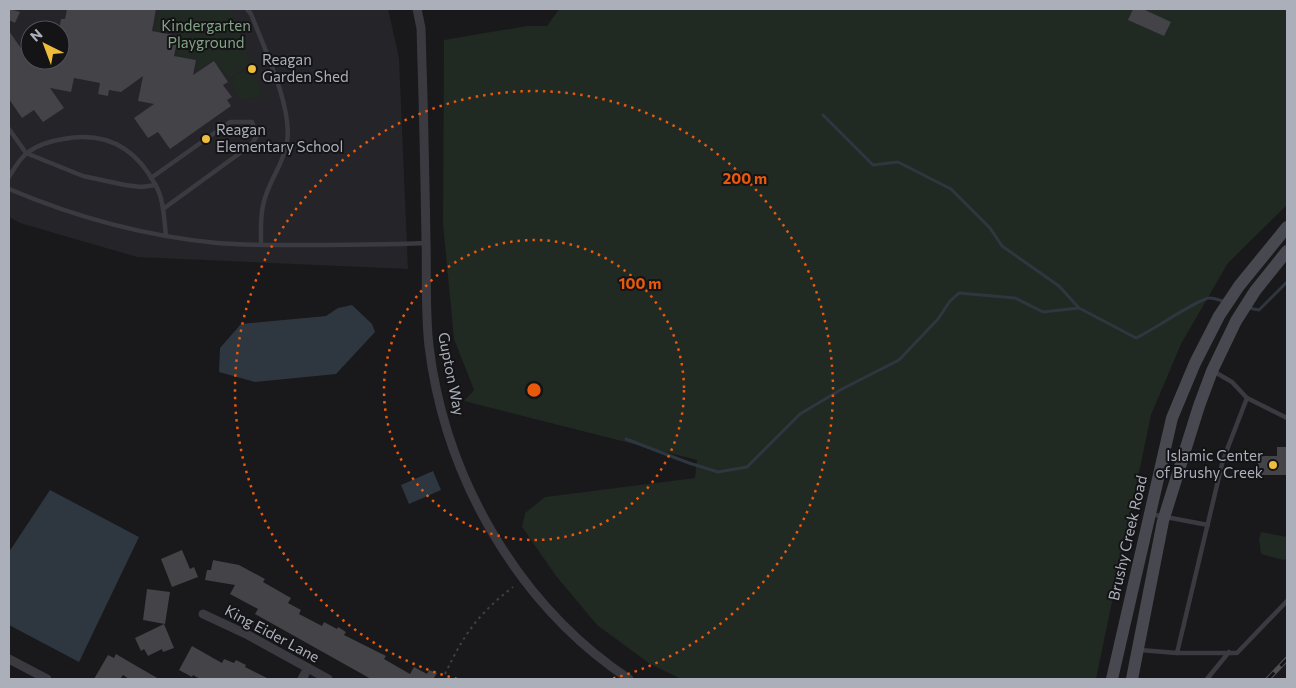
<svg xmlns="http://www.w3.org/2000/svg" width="1296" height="688" viewBox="0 0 1296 688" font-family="Commissioner,sans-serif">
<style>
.built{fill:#252428;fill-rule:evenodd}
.green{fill:#202922}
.water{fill:#2e373f}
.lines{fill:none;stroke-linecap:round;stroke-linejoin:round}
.stream{stroke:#2e373f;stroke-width:3}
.building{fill:#434348}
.path{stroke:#404147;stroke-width:2;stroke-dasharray:2.5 4;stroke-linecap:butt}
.service{stroke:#3a3a40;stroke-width:4.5}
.minor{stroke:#3a3a40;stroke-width:9}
.secondary{stroke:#484950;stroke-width:12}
.rail-casing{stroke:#4d4e54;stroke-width:5}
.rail{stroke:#141316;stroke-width:3;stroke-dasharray:9;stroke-linecap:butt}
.ring{fill:none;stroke:#e8590c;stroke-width:2.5;stroke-dasharray:2.5 5}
.poi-dot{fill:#efbd3c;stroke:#141316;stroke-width:2}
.labels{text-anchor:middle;stroke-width:4;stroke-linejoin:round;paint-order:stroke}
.park-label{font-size:15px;fill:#83a487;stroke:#141316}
.poi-label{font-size:15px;fill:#abafba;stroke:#141316;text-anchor:start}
.street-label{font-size:15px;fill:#abafba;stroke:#141316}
.centre{fill:#e8590c;stroke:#141316;stroke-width:2.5}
.ring-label{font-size:15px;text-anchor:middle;font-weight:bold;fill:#e8590c;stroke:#141316;stroke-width:4;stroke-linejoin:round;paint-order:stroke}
</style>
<rect width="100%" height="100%" fill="#19181b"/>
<path class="built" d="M 9,9 L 388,9 L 399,58 L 408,269 L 137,257 L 20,223 L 9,217 ZM 30,30 L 60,30 L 60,60 L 30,60 Z"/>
<g class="green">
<polygon points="159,9 231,9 251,64 229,79 215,60 199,69 196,69 198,60 176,55 180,35 155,30"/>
<polygon points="559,9 1287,9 1287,205 1228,263 1181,344 1151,415 1096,679 681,679 650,664 597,625 556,576 522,527 525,513 545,497 695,478 697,460 464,401 474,390 454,339 443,224 444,40 527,26 547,26"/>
<polygon points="252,65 264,97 240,99 232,88 234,86 230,80"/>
<polygon points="1261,532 1287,537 1287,559 1283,560 1261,554 1259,539"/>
</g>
<g class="water">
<polygon points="352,305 372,324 375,332 336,374 255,382 219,372 220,348 241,324 326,316 338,308"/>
<polygon points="433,471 441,490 409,504 401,485"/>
<polygon points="50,490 139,537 79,662 9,625 9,552"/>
</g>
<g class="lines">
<g class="stream">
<path d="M 823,115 L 873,165 L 898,162 L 951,189 L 990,228 L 1002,246 L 1059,286 L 1079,308 L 1136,338 C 1150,332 1201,297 1210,298 C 1215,298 1221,301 1226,302"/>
<polyline points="1249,308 1259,310 1287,282"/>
<polyline points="626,439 689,463 718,472 747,467 800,414 842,389 899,360 938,319 950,301 959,293 1015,298 1043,312 1079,308"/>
</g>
</g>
<g class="building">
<polygon points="9,9 20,12 15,23 9,20"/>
<polygon points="67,9 156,9 152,31 178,36 174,56 196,60 193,75 214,61 228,82 223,85 232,97 227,100 231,106 170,149 158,132 148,138 134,118 154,104 138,101 143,76 121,92 109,90 108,96 98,94 100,83 74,78 71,92 50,88 64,108 43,122 34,110 22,118 9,99 9,31 29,60 60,60 59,30 61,19 65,19"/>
<polygon points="1133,9 1143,9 1171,22 1164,36 1128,20"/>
<polygon points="1277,447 1287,447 1287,475 1258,475 1258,456 1277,456"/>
<polygon points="182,550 190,569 194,567 198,577 172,587 161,559"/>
<polygon points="213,560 239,565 265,579 263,582 291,598 288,603 301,610 299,614 322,626 324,622 337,629 338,627 346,632 344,635 386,656 384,659 410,674 414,667 427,674 429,670 437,673 434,678 437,679 371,679 255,614 258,609 230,594 235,585 205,580 207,570 211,570"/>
<polygon points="147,589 170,592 165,624 143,620"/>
<polygon points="164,624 174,648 163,652 162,649 148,656 144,649 141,651 135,638"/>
<polygon points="192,646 222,663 224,659 234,663 236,660 246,665 245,667 269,679 200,679 193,675 192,677 179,670"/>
<polygon points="116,654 133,664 159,679 129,679 123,675 120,679 94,679 108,655 114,658"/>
</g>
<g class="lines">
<path class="path" d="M 445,674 C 464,634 478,614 513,587"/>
<g class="service">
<path d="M 247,9 L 251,14 C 264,47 293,109 287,142 C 284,162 272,177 266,195 C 260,211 261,228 261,245"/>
<polyline points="9,129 26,153 83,176 125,185 141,187 156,185"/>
<path d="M 9,177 C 14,169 20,158 27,153 C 37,145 50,141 63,139 C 104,131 135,147 155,184 C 164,199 164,219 166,236"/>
<polyline points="151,178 230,122 252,122 257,136 251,145 163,209"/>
<path d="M 9,189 C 75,217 145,236 217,243 C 240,245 263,245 286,245 C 333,245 379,245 426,243"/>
<polyline points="1213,371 1232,382 1247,398 1287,418"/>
<polyline points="1150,514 1208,525"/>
<polyline points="1140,650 1177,653 1237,653 1287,601"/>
<polyline points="1177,653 1223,460 1247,398"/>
<polyline points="1207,679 1229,652"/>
</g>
<g class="minor">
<path d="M 417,9 L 421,28 L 422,64 C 424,123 425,182 426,241 C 427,276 425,311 429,346 C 445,478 518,605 629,679"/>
<polyline points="203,614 248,635 328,679"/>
<polyline points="9,659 47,679"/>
<polyline points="302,679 308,668"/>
</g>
<g class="secondary">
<polyline points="1112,679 1172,418 1195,363 1219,316 1239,286 1287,227"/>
<polyline points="1132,679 1163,521 1199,406 1212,371 1236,321 1255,291 1287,251"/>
</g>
<defs>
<polyline id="rail" points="1268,679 1287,659"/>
</defs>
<use href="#rail" class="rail-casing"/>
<use href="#rail" class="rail"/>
</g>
<g class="ring">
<circle cx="534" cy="390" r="150"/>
<path d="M457 679A299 299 0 1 1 611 679"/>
</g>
<g class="poi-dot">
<circle cx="252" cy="69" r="5"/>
<circle cx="206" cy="139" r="5"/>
<circle cx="1273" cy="465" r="5"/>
</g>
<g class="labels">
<g class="park-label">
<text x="206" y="31">Kindergarten<tspan x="206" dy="17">Playground</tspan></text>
</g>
<g class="poi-label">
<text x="262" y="65">Reagan<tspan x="262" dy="17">Garden Shed</tspan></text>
<text x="216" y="135">Reagan<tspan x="216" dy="17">Elementary School</tspan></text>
<text x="1263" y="461" text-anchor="end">Islamic Center<tspan x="1263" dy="17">of Brushy Creek</tspan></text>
</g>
<g class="street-label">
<text transform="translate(451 374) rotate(79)" y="5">Gupton Way</text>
<text transform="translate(1128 538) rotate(-77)" y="5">Brushy Creek Road</text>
<text transform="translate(272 634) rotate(28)" y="5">King Eider Lane</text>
</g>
</g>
<circle cx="534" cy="390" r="8" class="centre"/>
<g class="ring-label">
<text x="745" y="184">200 m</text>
<text x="640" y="289">100 m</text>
</g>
<rect width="1296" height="688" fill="none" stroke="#abafba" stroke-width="20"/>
<g transform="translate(45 45) rotate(318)"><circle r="24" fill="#141316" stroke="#505158"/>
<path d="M0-4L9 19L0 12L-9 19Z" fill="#efbd3c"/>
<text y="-8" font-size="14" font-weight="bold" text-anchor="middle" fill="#abafba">N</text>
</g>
</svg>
